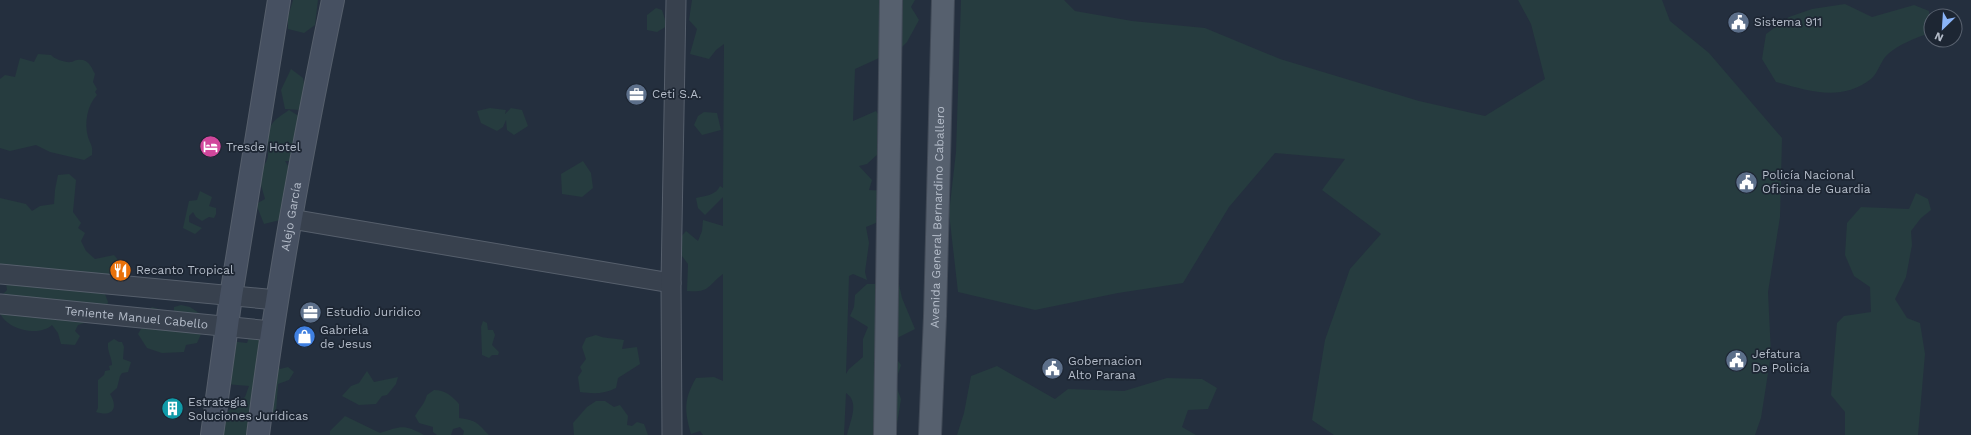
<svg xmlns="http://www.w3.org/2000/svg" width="1971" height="435" viewBox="0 0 1971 435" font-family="'Work Sans',sans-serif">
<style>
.green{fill:#263c3f}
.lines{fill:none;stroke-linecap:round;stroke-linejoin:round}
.street-casing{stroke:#565f6c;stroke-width:21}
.secondary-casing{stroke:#565f6c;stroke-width:24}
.primary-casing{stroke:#414a57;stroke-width:24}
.street{stroke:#38414e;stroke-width:19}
.secondary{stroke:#465061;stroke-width:22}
.primary{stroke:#56606e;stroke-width:22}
.labels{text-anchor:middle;stroke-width:3.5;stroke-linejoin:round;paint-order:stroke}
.poi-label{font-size:12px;fill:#b4bcc9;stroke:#1d2633;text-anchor:start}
.street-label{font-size:12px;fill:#b4bcc9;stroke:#1d2633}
</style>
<rect width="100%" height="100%" fill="#242f3e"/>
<g class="green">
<polygon points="293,0 318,0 315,25 304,33 288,29 288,17"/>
<path d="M 692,0 L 915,0 L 911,7 L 919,20 L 907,42 L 901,48 L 855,69 L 853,121 L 876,111 L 882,120 L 879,153 L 867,164 L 859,166 L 872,180 L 869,190 L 888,191 L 900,209 L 888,218 L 866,227 L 869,243 L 865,272 L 867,280 L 853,274 L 849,276 L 846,374 L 849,369 L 863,357 L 863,339 L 868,327 L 850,316 L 854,307 L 855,295 L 867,284 L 899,284 L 902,298 L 915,329 L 893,340 L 891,351 L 901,365 L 895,383 L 901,399 L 897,424 L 885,435 L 847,435 C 850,421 860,402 846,393 L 844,435 L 703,435 L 700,431 L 691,434 C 684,410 684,399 696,378 L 714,377 L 723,381 L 723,274 C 707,286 710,293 687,291 L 688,264 L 679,252 L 679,239 L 686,231 L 698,241 L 702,231 L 703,220 L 723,226 L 723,197 L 705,215 L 698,208 L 696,198 C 705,196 716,195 720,186 L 723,188 L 724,44 L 716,50 L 709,59 L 690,54 L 697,29 L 689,20 Z"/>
<polygon points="961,0 1064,0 1075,11 1132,21 1205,28 1280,59 1419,101 1485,116 1545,79 1531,24 1518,0 1662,0 1670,21 1709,53 1782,138 1780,217 1768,292 1771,354 1761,418 1755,435 1334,435 1312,420 1325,340 1350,269 1381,234 1322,190 1345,159 1275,153 1229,207 1183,283 1118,293 1035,310 958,292 949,213 956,152"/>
<path d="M 1845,4 L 1872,17 L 1914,5 L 1929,11 L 1929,33 C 1916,38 1899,44 1888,54 C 1881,60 1878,73 1871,79 C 1841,102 1809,91 1776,82 L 1762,59 L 1766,34 L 1789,17 L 1812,9 Z"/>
<polygon points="656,8 662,10 667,26 657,32 647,30 647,15"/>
<path d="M 38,54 L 51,55 C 54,59 66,63 71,62 C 73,62 75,60 77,60 C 88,58 91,66 95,74 L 93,82 L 97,89 L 95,92 L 97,95 C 87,105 84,124 88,137 C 91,146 93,145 92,155 L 84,160 L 50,152 L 36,145 L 10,151 L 0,148 L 0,79 L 5,75 L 15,77 L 20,58 L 34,62 Z"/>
<polygon points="291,69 303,78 306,94 301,110 285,109 281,90"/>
<polygon points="490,108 506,110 505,114 511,108 522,110 528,126 514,135 507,130 506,120 503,127 497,131 481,123 477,111"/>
<path d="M 289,110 L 302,118 L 292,161 L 285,161 L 291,171 L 280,220 L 264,224 L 256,204 L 265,199 L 259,178 L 259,169 C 277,159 261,137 272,124 C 276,118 284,114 289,110 Z"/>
<polygon points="704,112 717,113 721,130 702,135 694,125 698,116"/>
<polygon points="583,161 591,173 593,188 582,197 562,194 561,174"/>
<path d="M 69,174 L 76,180 L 73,212 L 81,223 L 78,228 L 85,233 L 81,241 L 86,251 L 95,259 L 114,255 C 129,272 117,278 103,289 L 108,302 L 105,316 L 78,325 L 75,331 L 80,336 L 75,345 L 61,344 L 58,333 L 52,325 C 39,337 7,330 0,313 L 0,297 L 7,290 L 6,283 L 0,284 L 0,198 L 26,204 L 32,211 L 40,206 L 54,204 L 55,190 L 58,175 Z"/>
<polygon points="200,191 212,197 209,206 216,208 216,214 214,218 209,217 202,221 196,217 193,212 189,216 189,222 202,228 195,234 183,228 189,201 197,200"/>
<polygon points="1916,193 1928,199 1931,210 1921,218 1911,231 1912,245 1906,277 1895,299 1907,318 1920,323 1925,354 1918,435 1845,435 1845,412 1831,395 1837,323 1844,316 1871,312 1870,287 1854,276 1845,255 1847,223 1861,207 1909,209"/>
<polygon points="181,305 190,307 208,319 197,343 186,345 184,352 162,353 147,348 138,334 147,319 147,312 152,307 174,314 174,307"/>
<polygon points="483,321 487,323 488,330 493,330 495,335 492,345 499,352 498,355 492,355 489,358 482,355 481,327"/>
<polygon points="260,325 280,369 288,367 294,372 289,380 278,384 276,413 271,418 264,435 219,435 217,424 236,402 245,397 249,386 225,384 230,341 247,343 252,329"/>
<path d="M 596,335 C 605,339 614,338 624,340 L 622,349 L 637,347 L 640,364 L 618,378 L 616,388 C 604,394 594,394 580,392 L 578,377 L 582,371 L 580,367 L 586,359 L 582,347 L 586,338 Z"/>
<path d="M 114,339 L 119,342 L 122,342 L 124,347 L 123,359 L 131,362 L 128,372 L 122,373 L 120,376 L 117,388 L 110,394 C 119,409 112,417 96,412 L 98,408 L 98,380 L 104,375 L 105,371 L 110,370 L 109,366 L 112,365 C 112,357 107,352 108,343 Z"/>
<polygon points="997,366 1055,399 1068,389 1124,391 1167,378 1202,379 1217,388 1208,409 1188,410 1182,427 1196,435 957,435 964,413 971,376"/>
<polygon points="367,371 374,382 398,377 396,384 387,395 382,396 376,404 359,405 342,396 351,386 359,383"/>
<path d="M 434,390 C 445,390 452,396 459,404 L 459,418 C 478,421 476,422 489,435 L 463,435 L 464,431 L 460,427 L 453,429 L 451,435 L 437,435 L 433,432 L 433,427 L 419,423 L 415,416 C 420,407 424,405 427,395 Z"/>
<polygon points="596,401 605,401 614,407 620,405 628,416 627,425 632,426 637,422 644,424 648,435 574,435 573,423 587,407"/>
<path d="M 345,416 L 380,433 C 401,426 404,424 424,435 L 330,435 L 330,431 Z"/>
</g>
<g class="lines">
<defs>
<g id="street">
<polyline points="291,219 671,283"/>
<polyline points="0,274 277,300"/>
<path id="s1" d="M 0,304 L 272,331"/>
<polyline points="672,435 671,283 676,0"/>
</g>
<g id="secondary">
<polyline points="212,435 231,296 279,0"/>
<path id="s2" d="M 258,435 C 276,289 303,144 333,0"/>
</g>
<g id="primary">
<polyline points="885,435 891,0"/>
<path id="s3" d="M 930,435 L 935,316 L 943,0"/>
</g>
</defs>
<use href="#street" class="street-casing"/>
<use href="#secondary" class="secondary-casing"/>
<use href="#primary" class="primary-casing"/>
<use href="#street" class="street"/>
<use href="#secondary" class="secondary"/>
<use href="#primary" class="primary"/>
</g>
<defs>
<symbol id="civic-disc" viewBox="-11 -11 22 22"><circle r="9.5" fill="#5c6f8a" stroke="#1d2633"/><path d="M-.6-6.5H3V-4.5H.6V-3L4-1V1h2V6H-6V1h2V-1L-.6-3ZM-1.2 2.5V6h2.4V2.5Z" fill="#fff"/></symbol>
<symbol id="office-disc" viewBox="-11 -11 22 22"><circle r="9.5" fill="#5c6f8a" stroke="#1d2633"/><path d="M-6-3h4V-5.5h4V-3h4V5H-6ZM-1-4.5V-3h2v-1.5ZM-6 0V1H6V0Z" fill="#fff"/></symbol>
<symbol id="hotel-disc" viewBox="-11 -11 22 22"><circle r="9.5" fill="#d1479c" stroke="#1d2633"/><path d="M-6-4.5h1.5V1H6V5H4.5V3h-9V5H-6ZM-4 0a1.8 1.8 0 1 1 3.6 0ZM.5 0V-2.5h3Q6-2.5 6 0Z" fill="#fff"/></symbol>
<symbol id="restaurant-disc" viewBox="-11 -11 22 22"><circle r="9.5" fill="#e8710a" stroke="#1d2633"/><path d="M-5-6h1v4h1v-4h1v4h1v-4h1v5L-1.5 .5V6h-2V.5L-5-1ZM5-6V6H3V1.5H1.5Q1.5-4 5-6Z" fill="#fff"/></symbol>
<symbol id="shop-disc" viewBox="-11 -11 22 22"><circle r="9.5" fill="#3f7fe0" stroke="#1d2633"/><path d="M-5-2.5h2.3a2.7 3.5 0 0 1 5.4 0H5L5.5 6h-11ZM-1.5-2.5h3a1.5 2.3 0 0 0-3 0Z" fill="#fff"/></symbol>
<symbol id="building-disc" viewBox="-11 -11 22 22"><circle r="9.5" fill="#0f9aa8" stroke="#1d2633"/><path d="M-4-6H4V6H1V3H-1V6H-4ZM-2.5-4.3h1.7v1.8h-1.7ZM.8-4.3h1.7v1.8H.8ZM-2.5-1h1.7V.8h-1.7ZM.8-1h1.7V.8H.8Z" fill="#fff"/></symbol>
</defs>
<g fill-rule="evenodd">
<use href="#civic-disc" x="1726" y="10" width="25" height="25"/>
<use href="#office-disc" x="624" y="82" width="25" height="25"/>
<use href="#hotel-disc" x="198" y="134" width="25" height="25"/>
<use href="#civic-disc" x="1734" y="170" width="25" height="25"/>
<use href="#restaurant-disc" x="108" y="258" width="25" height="25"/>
<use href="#office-disc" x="298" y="300" width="25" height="25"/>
<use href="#shop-disc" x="292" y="324" width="25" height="25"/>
<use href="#civic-disc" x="1724" y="348" width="25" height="25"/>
<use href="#civic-disc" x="1040" y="356" width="25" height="25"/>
<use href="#building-disc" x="160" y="396" width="25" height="25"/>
</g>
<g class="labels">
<g class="poi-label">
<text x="1754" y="26">Sistema 911</text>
<text x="652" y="98">Ceti S.A.</text>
<text x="226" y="151">Tresde Hotel</text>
<text x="1762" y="179">Policía Nacional<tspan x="1762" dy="14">Oficina de Guardia</tspan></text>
<text x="136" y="274">Recanto Tropical</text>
<text x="326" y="316">Estudio Juridico</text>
<text x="320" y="334">Gabriela<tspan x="320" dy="14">de Jesus</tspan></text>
<text x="1752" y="358">Jefatura<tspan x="1752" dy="14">De Policía</tspan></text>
<text x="1068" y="365">Gobernacion<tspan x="1068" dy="14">Alto Parana</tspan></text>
<text x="188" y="406">Estrategia<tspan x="188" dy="14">Soluciones Jurídicas</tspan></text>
</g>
<g class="street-label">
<text dy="4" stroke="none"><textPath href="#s2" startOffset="221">Alejo García</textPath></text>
<text dy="4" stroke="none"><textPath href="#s3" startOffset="218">Avenida General Bernardino Caballero</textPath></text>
<text dy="4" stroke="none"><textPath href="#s1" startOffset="137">Teniente Manuel Cabello</textPath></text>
</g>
</g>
<g transform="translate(1943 28) rotate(205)"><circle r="19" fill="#1d2633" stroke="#59626f"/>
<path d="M0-3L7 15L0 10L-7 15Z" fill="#8ab4f8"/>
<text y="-6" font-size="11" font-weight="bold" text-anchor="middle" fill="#b4bcc9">N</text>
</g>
</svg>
